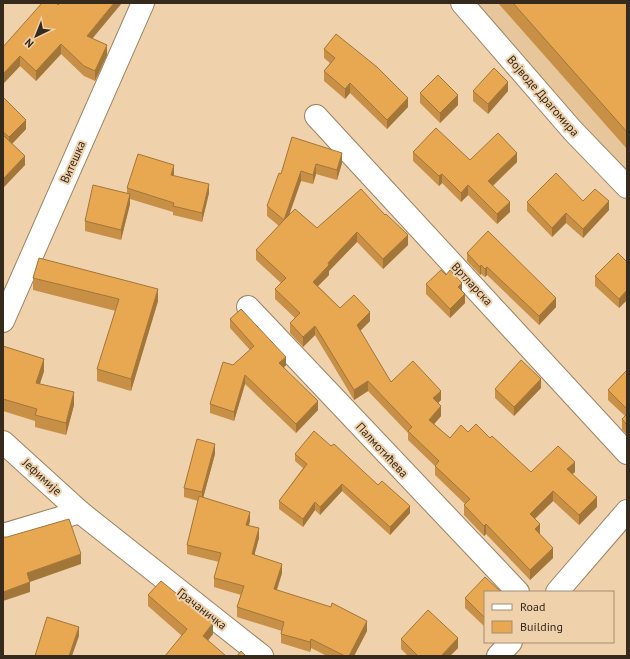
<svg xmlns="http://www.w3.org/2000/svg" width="630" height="659" viewBox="0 0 630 659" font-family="'PT Sans',sans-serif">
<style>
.built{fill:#e8c69b}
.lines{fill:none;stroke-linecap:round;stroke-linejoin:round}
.minor-casing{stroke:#9e825f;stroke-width:24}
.minor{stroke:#fff;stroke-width:22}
.wall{fill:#c79046}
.shaded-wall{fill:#a27639}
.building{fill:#e7a851;stroke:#a27639}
.labels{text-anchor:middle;stroke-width:4;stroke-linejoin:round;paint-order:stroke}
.street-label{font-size:12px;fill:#352a1b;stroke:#efd1ac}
</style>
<rect width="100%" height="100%" fill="#efd1ac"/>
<polygon class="built" points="464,3 627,3 627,179"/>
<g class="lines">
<defs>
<g id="minor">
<polyline points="462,3 573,131 627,187"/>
<polyline points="316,116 627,453"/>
<polyline points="248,307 518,592"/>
<polyline points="3,321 143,3"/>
<polyline points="3,442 80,512 262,656"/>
<polyline points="3,535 80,512"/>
<polyline points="557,592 627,511"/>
<polyline points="498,656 511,642"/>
</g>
</defs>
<use href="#minor" class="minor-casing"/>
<use href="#minor" class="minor"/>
</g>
<g class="wall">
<polygon points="498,3 627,3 627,149"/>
<polygon points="58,5 92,39 107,55 95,81 84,76 61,54 36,81 20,66 3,84 3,47"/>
<polygon points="324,49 408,107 387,129 350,93 345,99 324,81 324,71 330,63 324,58"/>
<polygon points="473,91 508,91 488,114 473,101"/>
<polygon points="420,93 458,105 440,123 420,103"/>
<polygon points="3,97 26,129 12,144 25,165 3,188"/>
<polygon points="292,137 342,163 337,180 316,174 313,184 301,181 289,214 317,228 361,189 408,245 383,269 357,242 329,271 329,275 318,286 340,308 370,321 360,331 391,382 441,400 438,403 441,416 434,424 450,438 468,432 490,438 531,472 575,472 572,474 597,507 579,525 553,501 535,519 540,534 539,534 553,558 530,580 486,534 484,536 464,515 464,505 465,504 435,475 435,466 408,440 408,433 368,391 354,400 315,335 303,347 290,333 290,323 295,318 275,299 275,289 281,283 256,260 256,250 279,226 267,216 267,206 281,174"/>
<polygon points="413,152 470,160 517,162 493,186 510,212 497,224 468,195 461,202 442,183 439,186 413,161"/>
<polygon points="174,175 173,176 209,193 202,222 173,215 173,212 130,199 130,204 121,240 85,231 85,221 127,193 127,188"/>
<polygon points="583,201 609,210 583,238 566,223 552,237 527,211 527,202"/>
<polygon points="467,253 556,307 539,325 487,275 485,277 481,274 480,275 467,261"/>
<polygon points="627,262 627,300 619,308 595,286 595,276"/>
<polygon points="33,278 158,301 131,391 97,381 97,369 116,311 33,290"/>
<polygon points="426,284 462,291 465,303 450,318 426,294"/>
<polygon points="230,319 286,365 284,368 318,410 296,433 245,384 234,421 210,413 210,404 233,365 250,350 230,328"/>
<polygon points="3,346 44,371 40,384 74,405 66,435 35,427 35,421 3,411"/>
<polygon points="627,370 627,435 622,429 622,419 625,416 608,400 608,390"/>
<polygon points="541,388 514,416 495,398 495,389"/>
<polygon points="331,446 378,485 410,513 390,535 342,491 320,515 315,510 303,527 279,509 279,501 303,468 295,461 295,454"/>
<polygon points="215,454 203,498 250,521 249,525 259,538 254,555 282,573 277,590 367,631 354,656 327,656 311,648 310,652 281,643 281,634 282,631 237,617 237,607 241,595 214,587 214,578 219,562 187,554 187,545 198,501 184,497 184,488"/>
<polygon points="485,592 485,627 465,608 465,598"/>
<polygon points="148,595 213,634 208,640 182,636 148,606"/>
<polygon points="401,639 458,648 450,656 408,656 401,649"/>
</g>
<g class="shaded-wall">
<polygon points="114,3 122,3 87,45 87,36"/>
<polygon points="61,44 61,54 36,81 36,71"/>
<polygon points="107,45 107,55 95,81 95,71"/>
<polygon points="20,56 20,66 3,84 3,74"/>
<polygon points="508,82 508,91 488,114 488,104"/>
<polygon points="350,83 350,93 345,99 345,89"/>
<polygon points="458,95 458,105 440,123 440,113"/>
<polygon points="408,98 408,107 387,129 387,120"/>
<polygon points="26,120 26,129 9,147 9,137"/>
<polygon points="342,153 342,163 337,180 337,170"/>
<polygon points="517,153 517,162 488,190 488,181"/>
<polygon points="25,156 25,165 3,188 3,179"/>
<polygon points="316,164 316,174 313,184 313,175"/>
<polygon points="174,165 174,175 171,185 171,175"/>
<polygon points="301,171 301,181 284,230 284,220"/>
<polygon points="442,174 442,183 439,186 439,176"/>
<polygon points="209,184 209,193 202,222 202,213"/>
<polygon points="468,185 468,195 461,202 461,193"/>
<polygon points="130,194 130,204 121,240 121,230"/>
<polygon points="609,201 609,210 583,238 583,229"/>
<polygon points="510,202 510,212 497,224 497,214"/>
<polygon points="566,213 566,223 552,237 552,228"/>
<polygon points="357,232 357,242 329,271 329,275 313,291 313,282 328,263"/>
<polygon points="408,235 408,245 383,269 383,259"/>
<polygon points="481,265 481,274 480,275 480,267"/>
<polygon points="487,267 487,275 485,277 485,269"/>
<polygon points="462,283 462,293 458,287"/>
<polygon points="158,289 158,301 131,391 131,379"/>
<polygon points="627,290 627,300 619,308 619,299"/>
<polygon points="465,294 465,303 450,318 450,309"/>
<polygon points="556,298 556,307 539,325 539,316"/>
<polygon points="370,312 370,321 357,334 357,325"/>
<polygon points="315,326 315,335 303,347 303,337"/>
<polygon points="286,357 286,365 279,372 279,363"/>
<polygon points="44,359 44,371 36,395 36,383"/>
<polygon points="245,375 245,384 234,421 234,412"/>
<polygon points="541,379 541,388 514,416 514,407"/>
<polygon points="368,381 368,391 354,400 354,390"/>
<polygon points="441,391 441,400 433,408 433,398"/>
<polygon points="74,392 74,405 66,435 66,423"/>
<polygon points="318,401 318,410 296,433 296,424"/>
<polygon points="441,406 441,416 429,430 429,420"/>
<polygon points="215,444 215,454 202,502 202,492"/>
<polygon points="575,462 575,472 567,479 567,469"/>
<polygon points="342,484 342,491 320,515 320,507"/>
<polygon points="553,491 553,501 530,523 530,514"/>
<polygon points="597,497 597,507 579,525 579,515"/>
<polygon points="315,502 315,510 303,527 303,519"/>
<polygon points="410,506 410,513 390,535 390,527"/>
<polygon points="250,512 250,521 246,534 246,525"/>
<polygon points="486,524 486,534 484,536 484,526"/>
<polygon points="540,524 540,534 535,539 535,529"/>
<polygon points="259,528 259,538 252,564 252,554"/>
<polygon points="553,548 553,558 530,580 530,570"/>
<polygon points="81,554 81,564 27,583 27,573"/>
<polygon points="282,564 282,573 274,598 274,589"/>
<polygon points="30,582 30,592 3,601 3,592"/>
<polygon points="367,621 367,631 354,656 349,656"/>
<polygon points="213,623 213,634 203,647 203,636"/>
<polygon points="79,627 79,636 72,656 69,656"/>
<polygon points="458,638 458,648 450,656 441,656"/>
<polygon points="311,639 311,648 310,652 310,642"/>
</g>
<g class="building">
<polygon points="42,3 57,3 58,5 60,3 114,3 87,36 107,45 95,71 84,66 61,44 36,71 20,56 3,74 3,47"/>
<polygon points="513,3 627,3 627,132"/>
<polygon points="336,34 377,67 408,98 387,120 350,83 345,89 324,71 335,58 324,49"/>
<polygon points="494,68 508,82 488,104 473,91"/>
<polygon points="438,75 458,95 440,113 420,93"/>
<polygon points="3,97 26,120 9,137 3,132"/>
<polygon points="436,128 470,160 498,133 517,153 488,181 510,202 497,214 468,185 461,193 442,174 439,176 413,152"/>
<polygon points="3,135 25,156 3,179"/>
<polygon points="292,137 342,153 337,170 316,164 313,175 301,171 284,220 295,209 317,228 361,189 385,215 386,214 408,235 383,259 357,232 328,263 329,265 313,282 340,308 354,295 370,312 357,325 391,382 413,361 441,391 433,398 441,406 429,420 450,438 461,425 468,432 476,424 490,438 492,436 531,472 558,446 575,462 567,469 597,497 579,515 553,491 530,514 540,524 535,529 553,548 530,570 486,524 484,526 464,505 470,499 435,466 439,461 408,431 412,427 368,381 354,390 315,326 303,337 290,323 300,313 275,289 286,278 256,250 284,220 267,206 279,173 281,174"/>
<polygon points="138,154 174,165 171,175 209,184 202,213 173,206 174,203 127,188"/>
<polygon points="556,173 583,201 595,189 609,201 583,229 566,213 552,228 527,202"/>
<polygon points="93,185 130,194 121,230 85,221"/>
<polygon points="488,231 556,298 539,316 487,267 485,269 481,265 480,267 467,253"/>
<polygon points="618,253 627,262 627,290 619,299 595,276"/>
<polygon points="39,258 158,289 131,379 97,369 119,299 33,278"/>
<polygon points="441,270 446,275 450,270 462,283 458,287 465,294 450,309 426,284"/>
<polygon points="241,309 286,357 279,363 318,401 296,424 245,375 234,412 210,404 223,362 233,365 254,346 230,319"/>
<polygon points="3,346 44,359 36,383 74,392 66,423 35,415 37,409 3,399"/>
<polygon points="521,360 541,379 514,407 495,389"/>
<polygon points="627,370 627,409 608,390"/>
<polygon points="627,414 627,425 622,419"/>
<polygon points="314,431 331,446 334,444 378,485 382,481 410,506 390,527 342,484 320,507 315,502 303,519 279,501 307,464 295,454"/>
<polygon points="197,439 215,444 202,492 184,488"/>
<polygon points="199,496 250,512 246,525 259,528 252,554 282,564 274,589 331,607 332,603 367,621 349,656 345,656 311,639 310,642 281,634 284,622 237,607 244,586 214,578 221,553 187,545"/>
<polygon points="69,519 81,554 27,573 30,582 3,592 3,537 7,537"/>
<polygon points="485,577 501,592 485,592 485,618 465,598"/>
<polygon points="161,581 213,623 203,636 226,656 165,656 187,629 148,595"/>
<polygon points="428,610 458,638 441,656 418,656 401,639"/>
<polygon points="47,617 79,627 69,656 35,656"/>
<polygon points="241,651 246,656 237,656"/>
</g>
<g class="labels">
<g class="street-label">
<text transform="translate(543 96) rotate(49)" y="4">Војводе Драгомира</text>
<text transform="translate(73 162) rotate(-66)" y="4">Витешка</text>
<text transform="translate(472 284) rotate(47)" y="4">Вртларска</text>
<text transform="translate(382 450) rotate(47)" y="4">Палмотићева</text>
<text transform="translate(42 477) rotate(42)" y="4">Јефимије</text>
<text transform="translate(202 609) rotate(38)" y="4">Грачаничка</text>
</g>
</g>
<rect width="630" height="659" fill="none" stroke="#352a1b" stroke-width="8"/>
<rect x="484" y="591" width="130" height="52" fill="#efd1ac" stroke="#a58e72"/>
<rect x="492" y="604" width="20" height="6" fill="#ffffff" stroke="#a58e72"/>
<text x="520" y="611" font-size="12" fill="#352a1b">Road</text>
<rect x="492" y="621" width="20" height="12" fill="#e7a851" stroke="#a58e72"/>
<text x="520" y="631" font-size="12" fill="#352a1b">Building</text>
<g transform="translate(36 36) rotate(223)" stroke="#efd1ac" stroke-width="3" paint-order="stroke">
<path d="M0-3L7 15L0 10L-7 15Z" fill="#352a1b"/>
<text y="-6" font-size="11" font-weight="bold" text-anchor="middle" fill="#352a1b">N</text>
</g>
</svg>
